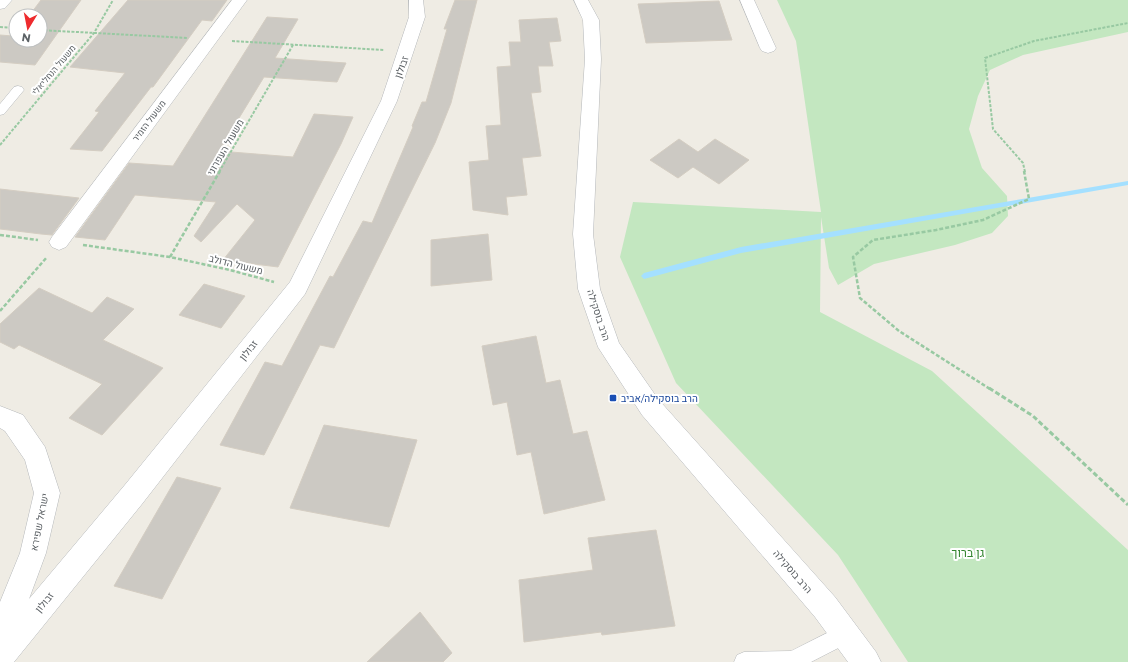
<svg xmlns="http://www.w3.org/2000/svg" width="1128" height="662" viewBox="0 0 1128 662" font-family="Montserrat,Heebo,sans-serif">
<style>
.green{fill:#c3e7c0}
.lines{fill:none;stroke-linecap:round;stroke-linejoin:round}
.stream{fill:#a4e0ff;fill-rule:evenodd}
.building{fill:#ccc9c3;stroke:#d4cdc2}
.lane-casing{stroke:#b5b8bb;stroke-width:1}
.street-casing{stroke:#b5b8bb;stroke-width:1}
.secondary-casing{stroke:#b5babf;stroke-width:1}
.path-far2{stroke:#98c9a2;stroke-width:2;stroke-dasharray:3 1.5;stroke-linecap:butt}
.path-far1{stroke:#98c9a2;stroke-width:2.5;stroke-dasharray:4 2;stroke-linecap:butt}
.path{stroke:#98c9a2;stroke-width:3;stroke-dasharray:5 2.5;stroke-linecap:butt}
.lane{fill:#fff;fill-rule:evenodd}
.street{fill:#fff;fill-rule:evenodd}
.secondary{fill:#fff;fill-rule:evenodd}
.transit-dot{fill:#1a4fb4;stroke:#fff;stroke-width:1.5}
.labels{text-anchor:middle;stroke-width:4;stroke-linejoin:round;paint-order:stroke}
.far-street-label{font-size:9px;fill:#5c6165;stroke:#fff}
.street-label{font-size:10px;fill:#5c6165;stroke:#fff}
.transit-label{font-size:10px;fill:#164399;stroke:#fff;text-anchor:start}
.near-park-label{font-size:12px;fill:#368632;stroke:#fff}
</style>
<rect width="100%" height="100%" fill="#efece4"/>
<polygon class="green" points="777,0 1128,0 1128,32 1023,55 990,70 978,96 969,129 982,168 1007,196 1008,216 992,233 955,245 874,264 838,285 829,268 821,217 820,312 932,371 1128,550 1128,662 908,662 838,555 676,383 620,257 633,202 821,212 796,41"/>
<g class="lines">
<polygon class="stream" points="1128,181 1128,185 741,253 644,279 641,276 644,273 741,247"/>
</g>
<g class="building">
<polygon points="41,0 81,0 35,65 0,62 0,35 13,36 16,32 16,40 40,40 40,16 29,16"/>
<polygon points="128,0 227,0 212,21 202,20 153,87 151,87 102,151 70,149 99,112 95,111 125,73 70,67"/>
<polygon points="455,0 477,0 451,103 435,143 334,348 320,345 264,455 220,445 265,362 282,366 330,276 333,277 363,221 372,223 413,127 412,126 422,102 426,102 447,29 444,29"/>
<polygon points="719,1 732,40 646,43 638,4"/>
<polygon points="267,17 298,19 275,58 346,63 337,82 264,77 219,151 293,157 314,114 353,117 341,144 278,267 223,260 255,220 237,204 201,242 194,236 216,202 135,195 105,240 75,237 129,163 173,166"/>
<polygon points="557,18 561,41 549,42 553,66 538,66 541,92 531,93 541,156 522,158 527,195 506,197 508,215 473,210 469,162 489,160 486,126 501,125 497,67 511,66 509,42 521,42 519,20"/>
<polygon points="679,139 698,152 715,139 749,160 719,184 693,167 678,178 650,160"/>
<polygon points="0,189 79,198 52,235 41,234 0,229"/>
<polygon points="488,234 492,280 431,286 431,240"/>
<polygon points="204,284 245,296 221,328 179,315"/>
<polygon points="39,288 92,313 107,297 134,309 103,340 163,368 102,435 69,418 102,384 19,345 14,349 0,342 0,324"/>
<polygon points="536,336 546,383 560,380 573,434 587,431 605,500 544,514 531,452 517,455 507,402 493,405 482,346"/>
<polygon points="324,425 417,440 389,527 290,508"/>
<polygon points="177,477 221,488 162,599 114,586"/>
<polygon points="656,530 675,626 602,635 601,632 524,642 519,580 593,570 588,538"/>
<polygon points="420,612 452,653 443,662 367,662"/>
</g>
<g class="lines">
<defs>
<g id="lane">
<polygon points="18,86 22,87 24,90 4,114 0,115 0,104 14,87"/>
<polygon points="845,624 852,627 855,634 852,641 811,662 734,662 737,655 744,652 791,651"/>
</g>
<g id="street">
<polygon points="232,0 247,0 66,247 59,250 52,247 49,242 52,237"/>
<polygon points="409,0 423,0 425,17 397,101 305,294 142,504 14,662 0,662 0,602 20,553 34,493 25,460 5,431 0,428 0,406 23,415 45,447 60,493 46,553 29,599 124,486 290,282 381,101 409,17"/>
<polygon points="574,0 588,0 599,20 601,59 593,234 600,289 619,343 658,399 835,597 876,652 881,662 848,662 815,617 642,415 598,347 578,289 573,234 585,59 583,20"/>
<polygon points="740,0 754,0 776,48 774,51 768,53 762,51 760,48"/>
</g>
<polygon id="secondary" points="0,0 12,0 5,8 0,9"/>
</defs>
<use href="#lane" class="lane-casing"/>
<use href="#street" class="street-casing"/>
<use href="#secondary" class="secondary-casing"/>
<g class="path-far2">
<polyline points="0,27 16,28"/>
<polyline points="40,30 187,38"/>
<polyline points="232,41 384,50"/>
<polyline points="0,145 94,33 113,0"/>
<polyline points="219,172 293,45"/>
<polyline points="1025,172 1023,163 993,129 985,58 1034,41 1128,23"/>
</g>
<g class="path-far1">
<polyline points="0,235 38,240"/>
<polyline points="83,245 170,257 230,270 274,282"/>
<polyline points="170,257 220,171"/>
<polyline points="0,311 47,257"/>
<polyline points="990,389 899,331 860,298 853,257 873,240 936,230 983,220 1029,199 1024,171"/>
</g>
<polyline class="path" points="989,388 1033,416 1128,505"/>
<use href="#lane" class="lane"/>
<use href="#street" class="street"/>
<use href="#secondary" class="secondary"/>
</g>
<rect class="transit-dot" x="609" y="394" width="8" height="8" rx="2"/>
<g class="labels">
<g class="far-street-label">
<text transform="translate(54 70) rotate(-50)" y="3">משעול הנחליאלי</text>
<text transform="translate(149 121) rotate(-53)" y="3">משעול הזמיר</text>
</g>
<g class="street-label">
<text transform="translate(401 67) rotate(-70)" y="4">זבולון</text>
<text transform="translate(225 147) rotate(-60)" y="4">משעול העפרוני</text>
<text transform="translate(236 264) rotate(14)" y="4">משעול הדולב</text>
<text transform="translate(599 315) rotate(72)" y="4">הרב בוסקילה</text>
<text transform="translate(248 350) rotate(-51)" y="4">זבולון</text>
<text transform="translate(39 522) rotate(-79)" y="4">ישראל שפירא</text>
<text transform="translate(793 571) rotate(49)" y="4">הרב בוסקילה</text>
<text transform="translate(44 602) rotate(-50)" y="4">זבולון</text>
</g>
<g class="transit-label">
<text x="621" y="402">הרב בוסקילה/אביב</text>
</g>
<g class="near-park-label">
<text x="968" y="557">גן ברוך</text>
</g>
</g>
<g transform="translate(28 28) rotate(190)"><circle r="19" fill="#ffffff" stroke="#bec0c1"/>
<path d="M0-3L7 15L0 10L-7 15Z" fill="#ee2b2e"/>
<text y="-6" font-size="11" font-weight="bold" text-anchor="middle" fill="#5c6165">N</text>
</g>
</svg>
